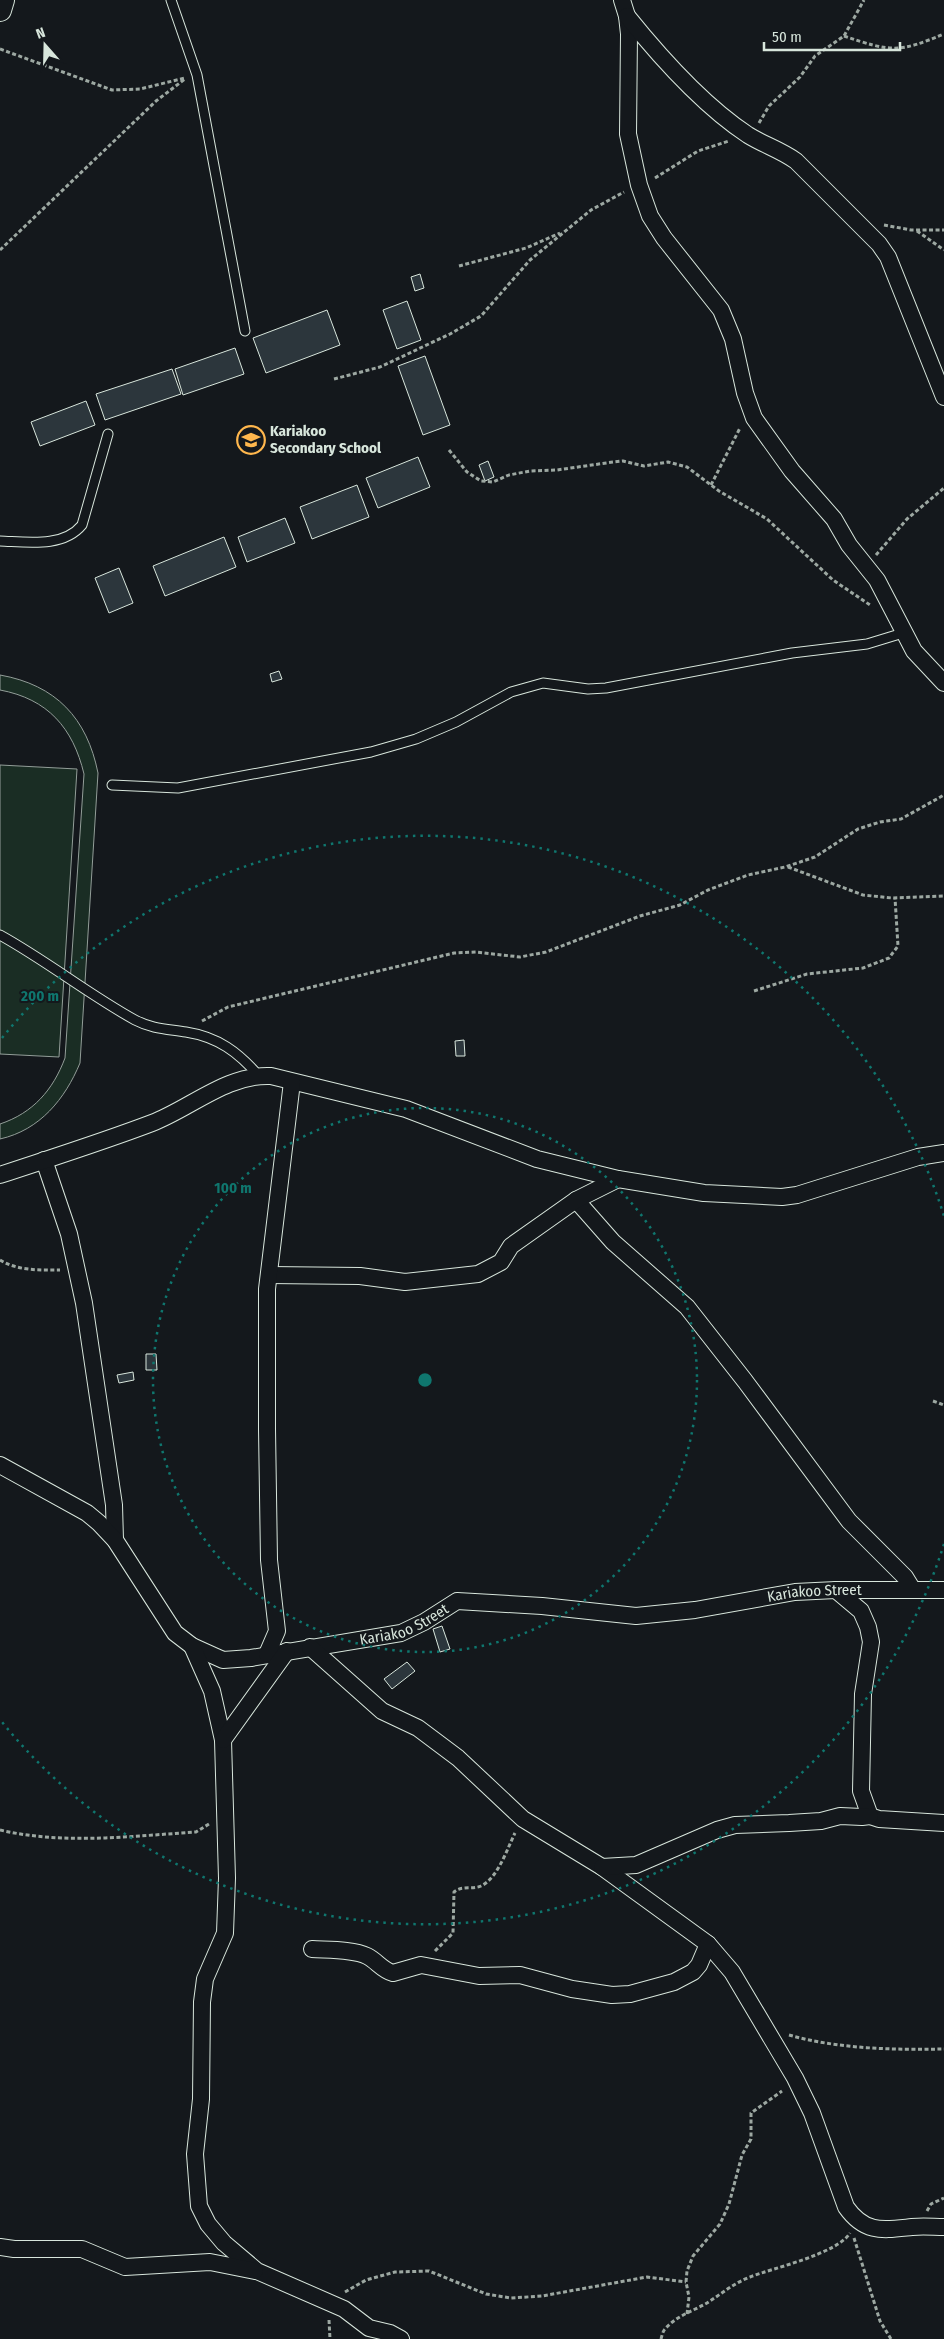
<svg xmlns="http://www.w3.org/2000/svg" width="944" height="2339" viewBox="0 0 944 2339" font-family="'Fira Sans Condensed',sans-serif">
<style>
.green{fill:#1a2d24;stroke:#939e99}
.building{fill:#2c363c;stroke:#d8e6dc}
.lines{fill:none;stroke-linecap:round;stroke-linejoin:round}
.lane-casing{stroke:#d8e6dc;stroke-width:11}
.street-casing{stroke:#d8e6dc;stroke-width:18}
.secondary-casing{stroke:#d8e6dc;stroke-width:24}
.path{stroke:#9da8a2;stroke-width:3;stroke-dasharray:4 2.5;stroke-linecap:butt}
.lane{stroke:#14181c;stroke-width:9}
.street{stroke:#14181c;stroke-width:16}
.secondary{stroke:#14181c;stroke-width:22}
.ring{fill:none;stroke:#0f766e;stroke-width:2.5;stroke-dasharray:2.5 5}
.labels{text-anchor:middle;stroke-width:4;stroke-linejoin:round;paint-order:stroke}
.poi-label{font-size:15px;font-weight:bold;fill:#d8e6dc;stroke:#14181c;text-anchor:start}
.street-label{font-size:15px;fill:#d8e6dc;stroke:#14181c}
.centre{fill:#0f766e;stroke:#14181c;stroke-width:2.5}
.ring-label{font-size:15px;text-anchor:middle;font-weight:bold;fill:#0f766e;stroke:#14181c;stroke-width:4;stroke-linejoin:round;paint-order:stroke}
</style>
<rect width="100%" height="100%" fill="#14181c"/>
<g class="green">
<path d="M 0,675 C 56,685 87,718 98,773 L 80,1063 C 65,1099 40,1130 0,1139 L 0,1124 C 33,1113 53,1090 65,1058 L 84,774 C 73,728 48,699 0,690 Z"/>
<polygon points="0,765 77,769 59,1057 0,1054"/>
</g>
<g class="building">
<polygon points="420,274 424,288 415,291 411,277"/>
<polygon points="407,301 421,340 397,349 383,310"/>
<polygon points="327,310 340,345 266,373 253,338"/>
<polygon points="235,348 244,374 183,395 175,369"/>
<polygon points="425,356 450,425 423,435 398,366"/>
<polygon points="172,369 181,394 105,420 96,394"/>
<polygon points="86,401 95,425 40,446 31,422"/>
<polygon points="418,457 430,487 378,508 366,478"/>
<polygon points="488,461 494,477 485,481 479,465"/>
<polygon points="357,485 369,517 312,539 300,507"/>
<polygon points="285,518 295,543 247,562 238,537"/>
<polygon points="224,537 236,567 165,596 153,566"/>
<polygon points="119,568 133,603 109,613 95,578"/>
<polygon points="279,671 282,679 272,682 270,674"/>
<polygon points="464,1040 465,1056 456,1056 455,1041"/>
<polygon points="146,1354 156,1354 157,1370 146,1370"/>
<polygon points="133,1372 134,1380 119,1383 117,1375"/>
<polygon points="442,1626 450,1649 440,1652 433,1629"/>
<polygon points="407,1662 415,1671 392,1689 384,1679"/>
</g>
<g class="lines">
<defs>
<g id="lane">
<polyline points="171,0 197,75 245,331"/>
<path d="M 0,541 C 27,542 63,548 82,525 L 108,434"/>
<polyline points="112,785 178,788 371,752 416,739 456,722 511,692 543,683 588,689 606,688 792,653 867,644 903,633"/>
<path d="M 0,935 C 47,961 88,994 135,1020 C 152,1029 168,1029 186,1032 C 218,1037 238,1052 259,1076"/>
</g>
<g id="street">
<polyline points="622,0 627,16 629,34 628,134 639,185 650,216 664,238 721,310 733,339 745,393 754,418 792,471 834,519 849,545 877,580 914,651 944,683"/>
<path d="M 627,16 C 660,57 704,106 748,135 C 764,145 781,150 796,161 L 879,244 L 888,257 L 944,397"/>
<polyline points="44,1160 69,1234 84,1303 114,1505 115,1540"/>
<path d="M 0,1175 C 51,1158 102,1142 152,1123 C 191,1108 227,1074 271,1076 L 406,1109 L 537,1159 L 618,1179 L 704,1193 L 782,1197 L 797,1195 L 918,1157 L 944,1153"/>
<polyline points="576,1200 613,1242 687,1307 745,1381 849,1521 905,1577 913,1590"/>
<polyline points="269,1275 360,1276 405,1282 478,1274 501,1262 511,1246 576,1200 618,1179"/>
<path id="s1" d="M 0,1465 L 87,1513 L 99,1523 L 115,1540 L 175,1633 L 192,1646 L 223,1660 L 251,1658 L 401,1633 L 424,1622 L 457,1601 L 542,1606 L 636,1616 L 695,1610 L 795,1592 L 836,1590 L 944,1590"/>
<polyline points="836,1590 861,1611 868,1627 871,1642 863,1694 861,1791 870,1816 879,1819 944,1823"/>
<polyline points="192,1646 212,1691 223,1740 227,1878 225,1933 205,1979 202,2002 201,2099 195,2154 199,2206 208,2224 224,2243 257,2271 344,2309 369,2328 390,2333 401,2339"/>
<path d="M 310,1647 L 382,1711 L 418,1728 L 458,1758 L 523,1819 L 602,1867 L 708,1944 L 732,1972 L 795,2078 L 812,2113 L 846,2207 C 865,2234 883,2230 912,2227 C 923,2226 934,2227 944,2227"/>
<polyline points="267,1654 277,1631 269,1560 267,1429 267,1289 292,1082"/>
<polyline points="223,1740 287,1651"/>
<polyline points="602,1867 636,1865 717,1830 735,1825 789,1823 821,1821 840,1816 862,1817 870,1816"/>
<path d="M 312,1949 C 327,1950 353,1949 367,1956 C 377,1961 382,1970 393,1973 L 421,1965 L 479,1976 L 520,1975 L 572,1989 L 612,1995 L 630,1994 L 674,1982 L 693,1972 L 699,1965 L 708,1944"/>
<polyline points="0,2247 14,2249 82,2249 125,2267 210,2262 255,2271"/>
</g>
<polyline id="secondary" points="0,10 3,0"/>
</defs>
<use href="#lane" class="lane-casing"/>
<use href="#street" class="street-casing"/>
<use href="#secondary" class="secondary-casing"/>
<g class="path">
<path d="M 844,36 C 891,52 898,53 944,34"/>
<polyline points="0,49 112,90 140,89 185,78"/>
<polyline points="759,123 769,106 800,77 815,56 844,36 864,0"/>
<polyline points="655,178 698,151 729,141"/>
<polyline points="884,225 911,230 944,230"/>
<polyline points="917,231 944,250"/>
<polyline points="0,250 156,101 185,79"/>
<polyline points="459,266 526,248 560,233"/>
<polyline points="334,379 380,367 450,334 481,316 530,260 591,210 624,192"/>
<polyline points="449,450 467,472 481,481 493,482 509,475 530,471 557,470 613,462 623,461 644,466 668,462 687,467 719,491 767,519 833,580 870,605"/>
<polyline points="711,485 740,428"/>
<polyline points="876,555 907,519 944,488"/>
<polyline points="788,867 863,895 892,898 944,896"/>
<polyline points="754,991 807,974 863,968 889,958 898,946 895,898"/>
<polyline points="202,1021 228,1007 454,953 476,952 520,957 546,952 640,916 680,905 708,890 748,875 785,867 815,857 858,829 880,822 901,819 944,795"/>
<path d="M 0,1260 C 18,1271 39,1270 60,1270"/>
<polyline points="933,1401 944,1405"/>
<path d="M 0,1830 C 64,1845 132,1836 196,1832 L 209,1824"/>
<path d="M 435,1951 L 453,1933 L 454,1892 C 462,1885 472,1890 481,1886 C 498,1878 507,1849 515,1833"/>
<path d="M 789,2035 C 838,2049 894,2050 944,2049"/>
<polyline points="927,2211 931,2204 944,2198"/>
<polyline points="854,2238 880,2321 891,2339"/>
<polyline points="345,2292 366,2280 395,2272 429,2271 486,2294 511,2298 542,2296 647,2277 686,2282"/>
<polyline points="687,2314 689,2297 686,2282 687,2271 693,2256 720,2224 729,2204 742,2155 751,2139 751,2113 782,2091"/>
<polyline points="329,2320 330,2339"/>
<path d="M 661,2339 C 662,2335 663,2331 665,2329 C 676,2316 693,2311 707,2303 C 721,2294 734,2283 750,2277 C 773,2268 837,2254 850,2233"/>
</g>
<use href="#lane" class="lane"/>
<use href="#street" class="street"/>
<use href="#secondary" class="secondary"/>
</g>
<g class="ring">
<circle cx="425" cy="1380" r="272"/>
<path d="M944 1544A544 544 0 0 1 2 1722M2 1038A544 544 0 0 1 944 1216"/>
</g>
<defs>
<symbol id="school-ring" viewBox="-11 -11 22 22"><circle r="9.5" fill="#14181c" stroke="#ffb74d" stroke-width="1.5"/><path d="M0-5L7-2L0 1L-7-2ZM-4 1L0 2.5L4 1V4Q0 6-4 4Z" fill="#ffb74d"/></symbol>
</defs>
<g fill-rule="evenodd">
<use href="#school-ring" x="235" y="424" width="32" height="32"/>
</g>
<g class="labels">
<g class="poi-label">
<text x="270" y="436">Kariakoo<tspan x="270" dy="17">Secondary School</tspan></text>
</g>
<g class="street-label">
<text dy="5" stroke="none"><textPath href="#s1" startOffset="909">Kariakoo Street</textPath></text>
<text dy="5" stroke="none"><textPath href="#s1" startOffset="490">Kariakoo Street</textPath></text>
</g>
</g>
<circle cx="425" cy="1380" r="8" class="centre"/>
<g class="ring-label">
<text x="40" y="1001">200 m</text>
<text x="233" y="1193">100 m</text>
</g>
<g transform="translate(45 45) rotate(340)" stroke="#14181c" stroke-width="4" paint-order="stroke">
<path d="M0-4L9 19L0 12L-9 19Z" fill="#d8e6dc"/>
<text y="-8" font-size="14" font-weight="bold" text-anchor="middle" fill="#d8e6dc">N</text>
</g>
<path d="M764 42v8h136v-8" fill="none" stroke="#d8e6dc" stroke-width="2.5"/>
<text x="772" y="42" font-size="15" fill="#d8e6dc" stroke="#14181c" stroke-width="4" paint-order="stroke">50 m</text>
</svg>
